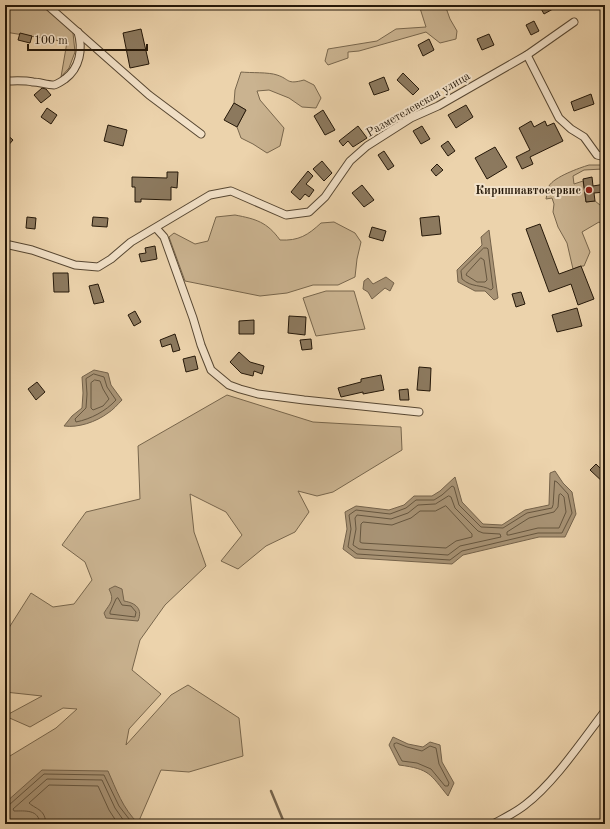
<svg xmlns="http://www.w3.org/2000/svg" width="610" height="829" viewBox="0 0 610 829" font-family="'Old Standard TT',serif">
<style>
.green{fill:#cab390;stroke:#78664c}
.water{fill:#a89375;stroke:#74624a}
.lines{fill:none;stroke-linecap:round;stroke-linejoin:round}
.shore{stroke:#66563f;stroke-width:1}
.stream{stroke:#74624a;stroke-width:2.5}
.building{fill:#8c795e;stroke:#251809}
.street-casing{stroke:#574732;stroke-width:9}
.street{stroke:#f3e2c9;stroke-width:7}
.poi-dot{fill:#8f2418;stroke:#f3e2c9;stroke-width:1.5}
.labels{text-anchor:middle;stroke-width:4;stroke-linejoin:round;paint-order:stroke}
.street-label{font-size:12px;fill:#251809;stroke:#f3e2c9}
.poi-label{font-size:12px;font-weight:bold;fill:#251809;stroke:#f3e2c9;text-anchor:end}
</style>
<rect width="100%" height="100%" fill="#ecd3ac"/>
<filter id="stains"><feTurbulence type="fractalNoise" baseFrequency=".005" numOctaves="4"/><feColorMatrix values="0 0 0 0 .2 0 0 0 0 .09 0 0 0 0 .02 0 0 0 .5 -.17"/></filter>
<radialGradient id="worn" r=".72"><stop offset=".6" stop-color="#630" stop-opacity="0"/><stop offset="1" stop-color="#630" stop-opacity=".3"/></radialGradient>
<g class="green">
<polygon points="5,5 44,5 73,33 75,52 69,68 61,77 67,42 5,32"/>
<polygon points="419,5 445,5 450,19 457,31 456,39 440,43 426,32 359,51 348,52 348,58 328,65 325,61 328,49 377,41 396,29 426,27"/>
<path d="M 241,72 C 250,73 269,72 277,75 C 290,79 286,85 304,80 L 314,85 L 321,98 L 316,108 L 302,107 L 289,98 L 269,90 L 257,91 L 260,100 L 284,128 L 280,146 L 267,153 L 253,144 L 241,138 L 237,127 L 246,110 L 234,103 L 235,90 Z"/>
<path d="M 589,165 L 600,165 L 605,167 L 603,169 L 584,170 L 573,176 L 574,184 L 583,181 L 586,202 L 595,201 L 605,209 L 605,226 L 599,222 L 582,232 L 590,252 L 584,266 L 581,266 L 573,269 L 567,243 L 558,227 L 553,212 L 554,204 L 552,198 L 546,199 C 547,195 547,190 549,186 C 554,177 579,168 589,165 Z"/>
<path d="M 235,215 C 256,219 267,222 280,240 C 299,241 308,235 321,223 L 334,222 L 355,233 L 361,242 L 357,259 L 355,277 L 338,285 L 313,285 L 287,293 L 260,296 L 185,281 L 169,237 L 174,233 L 195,244 L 208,241 L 216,217 Z"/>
<polygon points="326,291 354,291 365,329 316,336 303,298"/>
<polygon points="227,395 313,422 401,427 402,450 333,492 317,496 298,491 309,512 295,532 266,546 238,569 221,561 242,535 226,512 190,494 194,532 206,566 165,605 140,640 132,670 161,694 129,729 126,745 171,695 188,685 239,718 243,756 189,772 161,770 138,823 32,824 29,820 5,822 5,759 56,728 77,709 63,708 30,727 5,716 42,696 5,692 5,634 31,593 53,607 74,604 92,580 85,562 62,545 86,512 140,499 138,446"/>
</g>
<g class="water">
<polygon points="489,230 498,298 494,300 485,291 475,291 458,282 457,270 482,245 481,237"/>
<polygon points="386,277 394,283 390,291 385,288 372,299 368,292 363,289 364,281 368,278 373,284"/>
<path d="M 94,370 L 108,373 L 111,385 L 122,400 C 117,405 113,410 108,413 C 96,422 78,428 64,426 L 72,416 L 82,408 L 83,393 L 82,377 Z"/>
<polygon points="555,471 563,483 572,492 576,514 565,537 539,537 463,555 452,564 355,558 343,549 347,529 345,512 356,506 389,510 404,505 414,496 432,496 440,491 455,477 462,502 483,524 502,525 525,510 549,505 550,473"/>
<path d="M 115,586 L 122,589 L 124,601 C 136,603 143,609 138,621 L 106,618 L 104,613 C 110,603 115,601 109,589 Z"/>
<path d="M 393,737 L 408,744 L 423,747 L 430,742 L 440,745 L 442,762 L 454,783 L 448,796 C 430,774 430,769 399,765 L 389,745 Z"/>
<path d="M 42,770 L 108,771 C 116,789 123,809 138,823 L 32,824 L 29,820 L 5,822 L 5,803 Z"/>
</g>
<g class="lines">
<g class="shore">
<path d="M 484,248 L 487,248 L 488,249 L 493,288 L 491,290 C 481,284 472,288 462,279 L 461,271 Z"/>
<polygon points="481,258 484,260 487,280 485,282 477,282 466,275 467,273"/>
<path d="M 94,374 L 104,377 L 107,387 L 116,400 C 106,411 91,419 76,422 L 75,419 L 86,408 L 87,394 L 86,379 Z"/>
<polygon points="95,380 100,381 103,389 109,399 103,406 93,410 91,408 91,383"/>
<polygon points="555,481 557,482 568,494 572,513 562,533 538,533 462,551 450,560 357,554 348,547 351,529 349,515 356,510 390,514 406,508 416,500 434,500 442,495 452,486 454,487 459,505 481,527 503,528 527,513 552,508 553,505"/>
<polygon points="561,494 564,497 566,512 559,528 538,528 509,535 507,535 507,532 529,518 554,512 558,507 559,495"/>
<polygon points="449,496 451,497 455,508 478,531 483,533 500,534 501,537 460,546 448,555 359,549 353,545 356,529 355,518 357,515 391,519 408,513 418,505 435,504"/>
<polygon points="446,506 472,534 472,537 456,541 446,548 362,543 360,542 361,524 363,522 392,525 411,518 420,511 435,511"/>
<polygon points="118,598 122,605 131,606 136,612 135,617 110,614 110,612 116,599"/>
<polygon points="397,743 407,747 422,751 430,746 436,748 439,764 449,783 448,786 445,786 431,769 417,763 402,761 394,746 394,744"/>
<polyline points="5,806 9,805 44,774 104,775 119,806 133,824"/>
<path d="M 40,824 C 39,809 25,811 14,811 L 13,809 L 47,779 L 102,780 L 115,808 L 126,824"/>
<path d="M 46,824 C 45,809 37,810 29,803 L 49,785 L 98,786 L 109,810 L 118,824"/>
</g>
<polyline class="stream" points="271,791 283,820 287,824"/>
</g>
<g class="building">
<polygon points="539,5 560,5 544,14"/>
<polygon points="534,21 539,31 531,35 526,25"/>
<polygon points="141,29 149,64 130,68 123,33"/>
<polygon points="20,33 32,36 30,43 18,40"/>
<polygon points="489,34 494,45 482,50 477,39"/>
<polygon points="429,39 434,50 423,56 418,45"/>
<polygon points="403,73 419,89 413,95 397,80"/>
<polygon points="384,77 389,90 374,95 369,83"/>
<polygon points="42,88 46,89 51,95 41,103 34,95"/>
<polygon points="591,94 594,104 574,111 571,102"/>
<polygon points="234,103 246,110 237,127 224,120"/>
<polygon points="466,105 473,117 456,128 448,115"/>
<polygon points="47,108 57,115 51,124 41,117"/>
<polygon points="323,110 335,130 325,135 314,116"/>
<polygon points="531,121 534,127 545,121 547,126 554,123 563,141 530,157 533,164 522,169 516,157 530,150 519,128"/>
<polygon points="108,125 127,130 123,146 104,141"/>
<polygon points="358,126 367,138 353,147 348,141 343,146 339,141"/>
<polygon points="422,126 430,139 421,144 413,131"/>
<polygon points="5,133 13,140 5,149"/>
<polygon points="448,141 455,151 448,156 441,146"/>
<polygon points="495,147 507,167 487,179 475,158"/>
<polygon points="384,151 394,166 388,170 378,155"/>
<polygon points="322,161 332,173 324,181 313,169"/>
<polygon points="437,164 443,170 436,176 431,170"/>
<polygon points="308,171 313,176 306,184 314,190 309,197 305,194 300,200 291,192"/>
<polygon points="167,172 178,172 177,188 171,187 171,200 141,199 141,202 135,202 135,187 132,187 132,177 167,178"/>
<polygon points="592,177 593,186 605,184 605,192 594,193 595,201 586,202 583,179"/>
<polygon points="362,185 374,200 364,207 352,193"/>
<polygon points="439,216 441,234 422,236 420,218"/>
<polygon points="27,217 36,218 35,229 26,228"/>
<polygon points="93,217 108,218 107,227 92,226"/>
<polygon points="540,224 559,274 581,266 594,299 578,305 571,284 549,292 526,229"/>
<polygon points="372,227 386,231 383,241 369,237"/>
<polygon points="155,246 157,259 141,262 139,254 146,253 145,248"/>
<polygon points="53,273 68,273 69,292 54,292"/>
<polygon points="98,284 104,302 94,304 89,286"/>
<polygon points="521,292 525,304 516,307 512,294"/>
<polygon points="577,308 582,326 557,332 552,315"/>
<polygon points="135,311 141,322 134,326 128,315"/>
<polygon points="289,316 306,317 305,335 288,333"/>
<polygon points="254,320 254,334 239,334 239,321"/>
<polygon points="175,334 180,350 173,352 171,344 162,347 160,340"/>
<polygon points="311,339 312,349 302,350 300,340"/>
<polygon points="239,352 250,362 264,366 262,374 254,371 253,376 241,373 230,362"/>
<polygon points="195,356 198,369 186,372 183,359"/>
<polygon points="419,367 431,368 430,391 417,390"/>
<polygon points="381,375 384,390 363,394 363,392 341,397 338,388 361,382 361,379"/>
<polygon points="37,382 45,392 36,400 28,389"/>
<polygon points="408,389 409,400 400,400 399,390"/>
<polygon points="596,464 605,473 605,484 590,470"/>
</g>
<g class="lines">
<defs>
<g id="street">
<polyline points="47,5 149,95 201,134"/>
<polyline points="527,55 559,118 571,129 584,137 597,155 605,157"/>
<path d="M 5,81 C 14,81 24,80 33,82 C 39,82 47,85 54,85 C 58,84 62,81 65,79 C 80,68 83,49 78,32"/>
<polyline points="156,228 164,237 193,318 201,345 211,370 229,385 240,389 258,394 304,400 419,412"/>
<polyline points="5,244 32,250 75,265 98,267 111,259 131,242 210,195 231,191 286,215 309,212 325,197 350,161 367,146 411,118 438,106 527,55 574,22"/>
<path d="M 493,824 C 504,818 515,813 525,805 C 554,783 582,741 605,711"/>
</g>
</defs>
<use href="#street" class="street-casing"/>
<use href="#street" class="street"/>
</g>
<circle class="poi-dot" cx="589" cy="190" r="4"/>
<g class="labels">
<g class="street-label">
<text transform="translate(418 104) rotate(-30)" y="4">Разметелевская улица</text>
</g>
<g class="poi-label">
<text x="581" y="194">Киришиавтосервис</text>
</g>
</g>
<rect width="610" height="829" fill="none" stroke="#ecd3ac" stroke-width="20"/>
<rect x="6" y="6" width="598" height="817" fill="none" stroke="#251809" stroke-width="2"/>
<rect x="10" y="10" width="590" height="809" fill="none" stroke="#251809"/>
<path d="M28 44v6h119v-6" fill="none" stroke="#251809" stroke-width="2"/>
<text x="34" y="44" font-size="12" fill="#251809" stroke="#f3e2c9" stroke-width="3" paint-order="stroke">100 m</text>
<rect width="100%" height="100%" filter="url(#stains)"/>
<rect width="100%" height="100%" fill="url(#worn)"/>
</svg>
